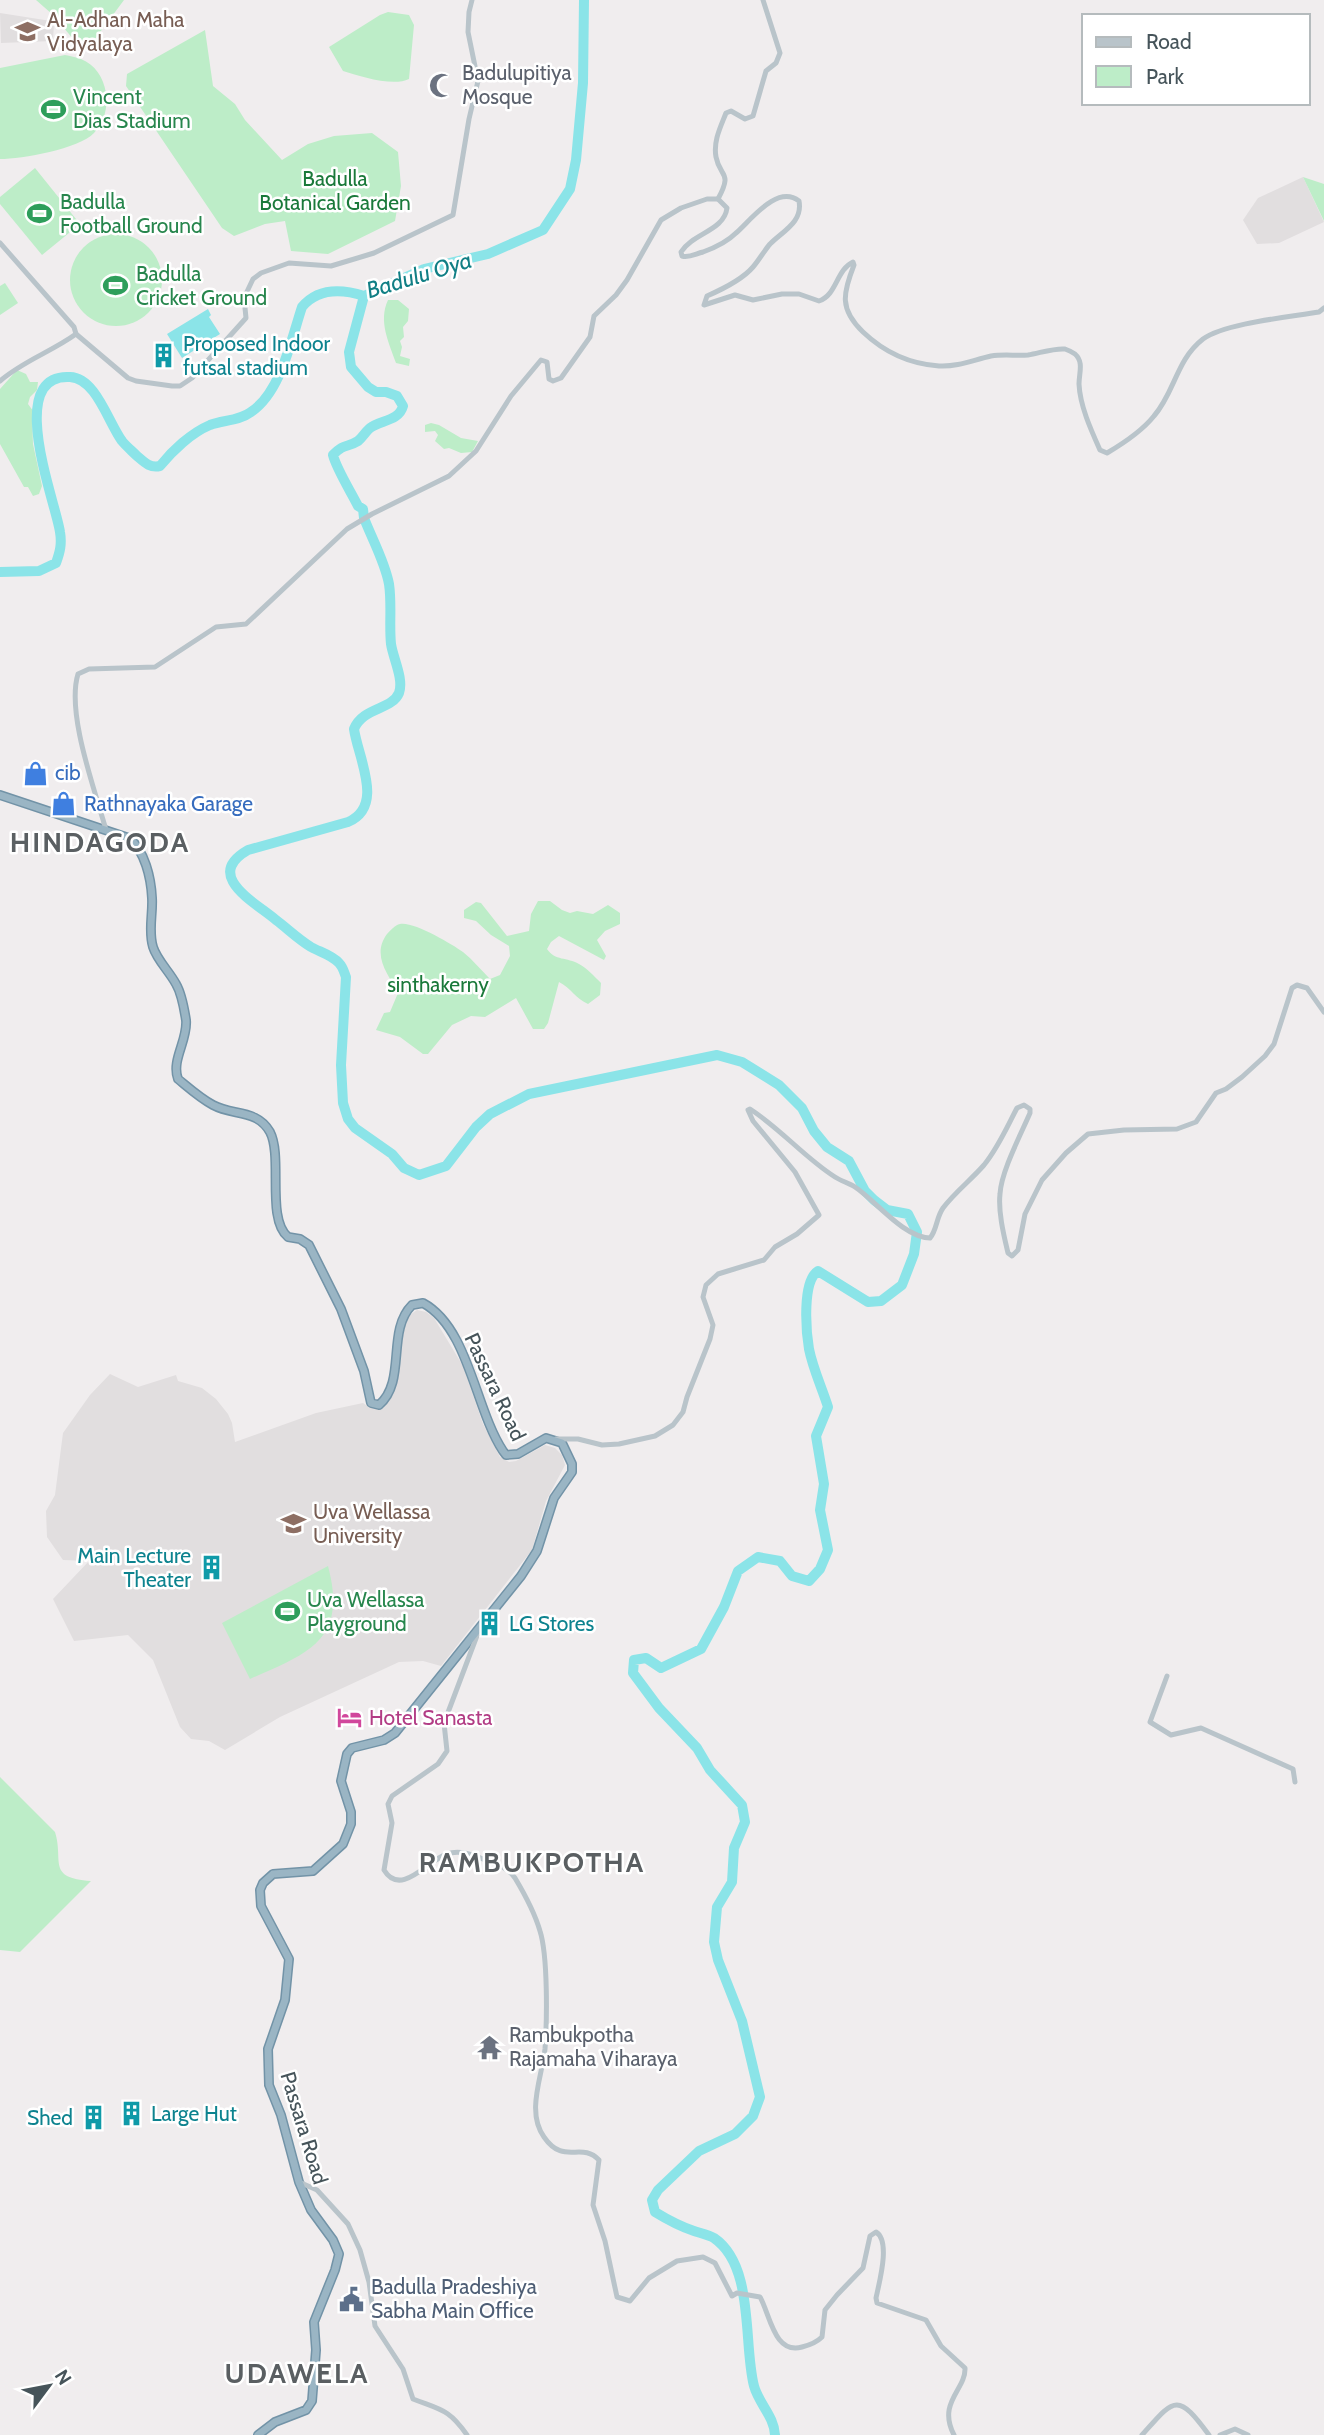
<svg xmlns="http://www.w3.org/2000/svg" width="1324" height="2435" viewBox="0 0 1324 2435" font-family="Cabin,sans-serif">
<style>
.education{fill:#e1dedf}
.green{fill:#bdedc8}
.water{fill:#8be4e8}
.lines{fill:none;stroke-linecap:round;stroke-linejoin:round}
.river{stroke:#8be4e8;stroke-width:10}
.trunk-casing{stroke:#7293a7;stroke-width:10}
.tertiary{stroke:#b9c4ca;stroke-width:5}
.trunk{stroke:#9ab5c4;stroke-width:7}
.labels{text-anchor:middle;stroke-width:5;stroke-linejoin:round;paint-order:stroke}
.education-label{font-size:21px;fill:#785e54;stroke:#fff;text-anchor:start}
.worship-label{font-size:21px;fill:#5b616d;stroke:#fff;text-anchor:start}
.leisure-label{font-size:21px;fill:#27864d;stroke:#fff;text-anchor:start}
.park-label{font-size:21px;fill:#1a793a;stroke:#fff}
.culture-label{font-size:21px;fill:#0d838f;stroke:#fff;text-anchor:start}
.shop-label{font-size:21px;fill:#366cbe;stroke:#fff;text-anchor:start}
.street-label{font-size:21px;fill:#46545a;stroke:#fff}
.hotel-label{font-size:21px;fill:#b23c85;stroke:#fff;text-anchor:start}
.service-label{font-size:21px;fill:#4e5e75;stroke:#fff;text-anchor:start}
.water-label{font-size:23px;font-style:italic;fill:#117f85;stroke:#fff}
.district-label{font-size:28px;font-weight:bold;letter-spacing:2px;fill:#5a5f62;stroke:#fff}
</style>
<rect width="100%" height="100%" fill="#f0edee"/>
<g class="education">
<polygon points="0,13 51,21 54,23 53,41 1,43"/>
<polygon points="1303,177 1324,222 1279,243 1257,244 1243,220 1258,198"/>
<polygon points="417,1310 426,1312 434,1318 463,1366 483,1424 500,1457 509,1462 516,1461 545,1445 555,1448 562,1455 565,1465 546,1501 532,1550 441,1666 423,1661 399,1662 280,1717 225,1750 209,1741 191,1739 180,1727 153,1660 128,1635 74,1641 53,1599 89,1561 63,1560 47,1537 46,1511 55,1495 63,1433 90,1395 110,1374 138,1387 176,1375 178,1381 202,1388 216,1399 228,1414 232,1423 235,1442 316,1413 363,1403 370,1408 380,1408 394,1391 405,1324 410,1315"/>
</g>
<g class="green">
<polygon points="36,0 124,0 89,47 74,40 52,14"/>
<path d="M 388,12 L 409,15 L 414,25 L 409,79 C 393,87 359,76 343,71 L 329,47 L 380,15 Z"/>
<polygon points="205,30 213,86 235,104 245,120 282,160 308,144 334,136 372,133 398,152 401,186 395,221 328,254 291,251 285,221 265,224 234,236 222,228 126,86 127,74"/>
<path d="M 65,55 C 70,56 76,57 81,59 C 109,70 115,112 94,133 C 79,149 22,159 0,159 L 0,68 Z"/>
<polygon points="35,168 80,224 42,255 0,204 0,197"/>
<polygon points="1303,177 1324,184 1324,221"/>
<circle cx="116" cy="280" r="46"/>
<polygon points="5,283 18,303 0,315 0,286"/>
<path d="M 388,300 L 398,300 L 409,309 L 408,321 L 403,327 L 404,337 L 400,341 L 402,347 L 400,356 L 410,359 L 409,366 L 396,363 C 389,343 378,321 388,300 Z"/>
<polygon points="17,370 26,374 30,382 38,382 37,390 30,397 28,404 36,415 32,419 33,444 42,486 39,494 33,496 28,487 24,487 0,444 0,389"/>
<polygon points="431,423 439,425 461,438 478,441 472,452 461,453 449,448 444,449 435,441 438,435 435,431 425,432 425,425"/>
<path d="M 538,901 L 550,901 L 562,910 L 570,913 L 577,911 L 593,914 L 608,905 L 620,913 L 620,924 L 605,931 L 597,940 L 606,956 L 604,960 L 559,936 L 551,942 L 547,949 C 555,961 567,957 579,964 C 587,968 594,976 601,983 L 600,995 L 588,1004 C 576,999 571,988 559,982 L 548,1023 L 544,1029 L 533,1029 L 516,998 L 485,1017 L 471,1016 L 452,1025 L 428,1054 L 423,1054 L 400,1037 L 376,1030 L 384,1013 L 390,1012 L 398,993 C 389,975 371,956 387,934 C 390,931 395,925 400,924 C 413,921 452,944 463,952 C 473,960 481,970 490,979 L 500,975 L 510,956 L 509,946 L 491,935 L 476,921 L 464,918 L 464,910 L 476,902 L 481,903 L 507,936 L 529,931 L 531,914 Z"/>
<path d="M 328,1566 C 348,1641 308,1653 250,1679 L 222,1623 Z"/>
<path d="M 0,1777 L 55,1832 C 64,1861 46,1878 91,1881 L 20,1952 L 0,1950 Z"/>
</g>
<polygon class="water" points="208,309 211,315 209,317 220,334 182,358 167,334"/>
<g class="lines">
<g class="river">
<path d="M 364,296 L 349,352 L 351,367 L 368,387 L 376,392 L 386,392 L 397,396 L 403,406 C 399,421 381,420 370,428 C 366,431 363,437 358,441 C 347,448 344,443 333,455 C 336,468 351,492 358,506 L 363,509 L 364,518 C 372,539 385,562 389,584 C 392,604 389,625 391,644 C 393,658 404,679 399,693 C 392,710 363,707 354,729 C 358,758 385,806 348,822 L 248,850 C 203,876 255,902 276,920 C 288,929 298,939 311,947 C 320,952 332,955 339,963 C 343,967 344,972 346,977 L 341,1065 L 343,1103 L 348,1119 L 355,1128 L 392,1154 L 404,1168 L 419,1175 L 446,1166 L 476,1127 L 490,1114 L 529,1094 L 717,1055 L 742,1062 L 779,1085 L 802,1108 L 814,1131 L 827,1147 L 849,1161 L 865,1191 L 874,1200 L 887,1210 L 908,1214 L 917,1232 L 914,1254 L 902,1285 L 881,1301 L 868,1302 L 818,1271 C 802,1281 806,1331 809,1349 C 813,1369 822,1388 828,1407 L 816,1436 L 824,1484 L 820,1510 L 828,1550 L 820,1569 L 809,1581 L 792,1576 L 780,1561 L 758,1557 L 738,1571 L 724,1607 L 701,1649 L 661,1668 L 646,1658 L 634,1660 L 633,1673 L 659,1708 L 697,1748 L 710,1770 L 742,1805 L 745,1822 L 734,1848 L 732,1882 L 717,1907 L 714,1942 L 718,1960 L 742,2021 L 760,2097 L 753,2116 L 735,2134 L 699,2151 L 658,2190 L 652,2200 L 655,2212 C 668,2220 679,2226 694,2231 C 700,2233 709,2235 714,2238 C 755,2266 743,2344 754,2386 C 759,2404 774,2416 775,2435"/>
<path d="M 0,572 L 39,571 L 56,563 C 60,552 62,544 60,532 C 56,503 4,373 70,377 C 96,378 108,422 122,441 C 126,446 132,451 137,456 C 145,463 150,468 160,466 C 172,451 191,433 210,425 C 223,420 239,421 251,412 C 281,392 291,340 302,307 C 318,288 342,289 364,296 L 424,269 L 488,254 L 543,230 L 570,189 L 576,160 L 583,83 L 584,0"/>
</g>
<defs>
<path id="trunk" d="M 0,795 L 129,838 C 145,851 151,878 152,898 C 153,914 148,931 153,947 C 157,960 169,971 176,984 C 182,994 184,1008 186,1020 C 188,1040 171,1060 178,1079 C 189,1088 200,1098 213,1105 C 233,1116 257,1109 270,1132 C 283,1157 266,1219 288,1237 L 300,1239 L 309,1245 L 341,1309 L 364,1371 L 371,1403 L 379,1405 C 407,1381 386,1331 412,1305 L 423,1303 C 469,1328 475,1409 503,1451 L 506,1455 L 518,1454 L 546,1438 L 562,1443 L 572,1464 L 572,1472 L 554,1498 L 537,1551 L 521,1576 L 395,1733 L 384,1740 L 352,1748 L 347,1754 L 341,1781 L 351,1812 L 351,1824 L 343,1844 L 313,1871 L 273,1874 L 263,1883 L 260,1890 L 261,1906 L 289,1959 L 285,2000 L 268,2049 L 269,2085 L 281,2115 L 299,2182 L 311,2210 L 333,2240 L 339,2254 L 335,2270 L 314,2322 L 316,2350 L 312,2401 L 306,2410 L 275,2422 L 258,2435"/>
</defs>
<use href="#trunk" class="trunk-casing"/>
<g class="tertiary">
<path d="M 718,199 C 733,171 720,178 716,157 C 713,141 721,126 726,113 L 731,111 L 745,119 L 753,116 L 766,71 L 776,63 L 780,53 L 763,0"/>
<polyline points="0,243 74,327 76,334 128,378 136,381 172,386 180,386 192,378 246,318 244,298 253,279 261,273 289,263 331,266 374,253 453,215 469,119 478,81 468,32 469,12 472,0"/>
<path d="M 0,381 C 23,361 51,352 76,334"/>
<path d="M 106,830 C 95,790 66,713 78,674 L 89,669 L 155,667 L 216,627 L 246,624 L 347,529 L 372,514 L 449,476 L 476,451 L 511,396 L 541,360 L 547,362 L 549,379 L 553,381 L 561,378 L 590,337 L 594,316 L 616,295 L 627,280 L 661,220 L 681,208 L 707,199 L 718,199 L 727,208 C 724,231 693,233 681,252 L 682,256 C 689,258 695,254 703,252 C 714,248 728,241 736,233 C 751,220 777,184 799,201 C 803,222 783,231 770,244 C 764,251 759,260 753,267 C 742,280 723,289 707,296 L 704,305 L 735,295 L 753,300 L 782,294 L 799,294 L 819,301 C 837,295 836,270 853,262 L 854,265 C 843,293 839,309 863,332 C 884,352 910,364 939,366 C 958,367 973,360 991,356 C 1004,354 1016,356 1028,355 C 1040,353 1054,348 1065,349 C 1068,350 1072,352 1075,354 C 1084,362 1079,373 1079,384 C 1080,406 1091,430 1100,450 L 1107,453 C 1124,443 1142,431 1154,416 C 1175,392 1176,360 1203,339 C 1225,323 1290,317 1319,312 L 1324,308"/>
<path d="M 556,1439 L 578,1439 L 602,1445 L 619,1444 L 655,1436 L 673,1425 L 683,1412 L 687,1397 L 710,1339 L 713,1325 L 703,1297 L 706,1285 L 718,1274 L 764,1260 L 775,1247 L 797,1234 L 819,1215 L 795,1172 L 753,1121 L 748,1110 L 750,1109 C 781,1129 805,1158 835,1177 C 841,1181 849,1183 855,1187 C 876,1201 903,1237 930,1238 C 937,1230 936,1218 943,1208 C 955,1192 971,1180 984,1165 C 998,1148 1007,1127 1017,1108 L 1024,1105 L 1030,1109 L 1030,1113 C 1021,1134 1001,1172 1000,1194 C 998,1212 1004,1236 1008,1253 L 1012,1256 L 1018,1250 L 1025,1214 L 1042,1180 L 1066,1153 L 1088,1134 L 1124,1130 L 1177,1129 L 1196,1122 L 1216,1093 L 1226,1089 L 1242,1077 L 1265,1056 L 1274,1044 L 1292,988 L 1297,985 L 1307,988 L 1324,1012"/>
<path d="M 478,1633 L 444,1723 L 447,1751 L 438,1764 L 392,1796 L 388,1804 L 392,1823 L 384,1870 C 401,1898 428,1860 447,1854 C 461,1849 475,1856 488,1861 C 499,1865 508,1868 515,1878 C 524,1893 535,1914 540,1931 C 548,1956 547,2021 545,2049 C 542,2077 526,2112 544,2137 C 564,2166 581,2141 599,2160 L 593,2205 L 605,2241 L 617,2297 L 630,2301 L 649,2278 L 677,2261 L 703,2257 L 715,2263 L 732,2296 L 737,2293 L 760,2297 C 770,2314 774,2355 802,2347 C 810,2345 816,2343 822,2337 L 825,2310 L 837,2295 L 863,2268 L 870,2236 L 876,2232 C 891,2241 879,2283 876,2298 L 877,2303 L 926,2320 L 941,2346 L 965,2368 C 966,2390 937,2402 954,2435"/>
<polyline points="1167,1676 1150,1722 1171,1735 1201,1728 1293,1769 1295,1782"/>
<path d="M 299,2182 L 317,2190 L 348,2224 L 360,2250 L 369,2282 L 375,2326 L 403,2369 L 413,2399 C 441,2410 449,2409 467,2435"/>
<path d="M 1142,2435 C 1174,2399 1177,2391 1209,2435"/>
<polyline points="1220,2435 1235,2429 1248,2435"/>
</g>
<use href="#trunk" class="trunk"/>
</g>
<defs>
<symbol id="school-bare" viewBox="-9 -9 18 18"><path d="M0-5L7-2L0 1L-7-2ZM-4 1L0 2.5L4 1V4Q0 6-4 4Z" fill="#8d6e63" stroke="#fff" stroke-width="2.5" paint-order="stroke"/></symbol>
<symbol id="mosque-bare" viewBox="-9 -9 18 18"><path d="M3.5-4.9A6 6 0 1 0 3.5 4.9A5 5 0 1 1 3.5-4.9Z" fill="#6b7280" stroke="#fff" stroke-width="2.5" paint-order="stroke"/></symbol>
<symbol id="stadium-bare" viewBox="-9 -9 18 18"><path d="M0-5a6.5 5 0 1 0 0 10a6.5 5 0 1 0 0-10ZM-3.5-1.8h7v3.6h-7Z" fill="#2e9e5b" stroke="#fff" stroke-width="2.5" paint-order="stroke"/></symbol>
<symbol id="building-bare" viewBox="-9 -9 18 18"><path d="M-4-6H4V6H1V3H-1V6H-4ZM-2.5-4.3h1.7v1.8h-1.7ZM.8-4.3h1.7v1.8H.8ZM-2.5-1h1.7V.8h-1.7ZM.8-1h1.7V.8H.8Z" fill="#0f9aa8" stroke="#fff" stroke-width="2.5" paint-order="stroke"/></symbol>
<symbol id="shop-bare" viewBox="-9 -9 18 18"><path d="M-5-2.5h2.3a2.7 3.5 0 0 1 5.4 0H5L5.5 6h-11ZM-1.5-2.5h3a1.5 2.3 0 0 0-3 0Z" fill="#3f7fe0" stroke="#fff" stroke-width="2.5" paint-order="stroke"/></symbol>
<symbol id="university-bare" viewBox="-9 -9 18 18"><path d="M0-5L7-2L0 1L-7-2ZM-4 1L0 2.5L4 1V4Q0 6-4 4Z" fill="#8d6e63" stroke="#fff" stroke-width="2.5" paint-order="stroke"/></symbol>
<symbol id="hotel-bare" viewBox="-9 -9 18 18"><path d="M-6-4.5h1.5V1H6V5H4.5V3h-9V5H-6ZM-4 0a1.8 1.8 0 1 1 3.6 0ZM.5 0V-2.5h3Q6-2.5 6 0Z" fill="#d1479c" stroke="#fff" stroke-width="2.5" paint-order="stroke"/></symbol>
<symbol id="temple-bare" viewBox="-9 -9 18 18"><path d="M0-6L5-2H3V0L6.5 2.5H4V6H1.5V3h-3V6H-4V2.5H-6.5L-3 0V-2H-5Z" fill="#6b7280" stroke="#fff" stroke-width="2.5" paint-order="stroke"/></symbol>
<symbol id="civic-bare" viewBox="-9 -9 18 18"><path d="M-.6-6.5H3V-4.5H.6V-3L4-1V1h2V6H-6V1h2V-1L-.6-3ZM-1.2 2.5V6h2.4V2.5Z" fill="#5c6f8a" stroke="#fff" stroke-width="2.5" paint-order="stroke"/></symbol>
</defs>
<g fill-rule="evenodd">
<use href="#school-bare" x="10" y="14" width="35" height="35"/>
<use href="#mosque-bare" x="424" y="68" width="35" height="35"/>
<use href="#stadium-bare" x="36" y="92" width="35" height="35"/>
<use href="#stadium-bare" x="22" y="196" width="35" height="35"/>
<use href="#stadium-bare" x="98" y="268" width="35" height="35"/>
<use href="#building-bare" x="146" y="338" width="35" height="35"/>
<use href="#shop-bare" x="18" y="756" width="35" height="35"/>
<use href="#shop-bare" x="46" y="786" width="35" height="35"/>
<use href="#university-bare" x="276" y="1506" width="35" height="35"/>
<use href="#building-bare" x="194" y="1550" width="35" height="35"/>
<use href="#stadium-bare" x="270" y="1594" width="35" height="35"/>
<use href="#building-bare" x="472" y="1606" width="35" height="35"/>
<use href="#hotel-bare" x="332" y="1700" width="35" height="35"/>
<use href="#temple-bare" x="472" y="2030" width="35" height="35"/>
<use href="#building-bare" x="114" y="2096" width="35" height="35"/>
<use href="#building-bare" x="76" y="2100" width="35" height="35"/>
<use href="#civic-bare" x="334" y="2282" width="35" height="35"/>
</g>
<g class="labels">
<g class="education-label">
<text x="47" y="27">Al-Adhan Maha<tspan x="47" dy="24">Vidyalaya</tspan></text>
<text x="313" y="1519">Uva Wellassa<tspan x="313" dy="24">University</tspan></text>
</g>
<g class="worship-label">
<text x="462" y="80">Badulupitiya<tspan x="462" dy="24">Mosque</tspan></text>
<text x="509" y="2042">Rambukpotha<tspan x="509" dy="24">Rajamaha Viharaya</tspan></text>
</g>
<g class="leisure-label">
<text x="73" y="104">Vincent<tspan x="73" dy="24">Dias Stadium</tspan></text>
<text x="60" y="209">Badulla<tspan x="60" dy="24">Football Ground</tspan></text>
<text x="136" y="281">Badulla<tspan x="136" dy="24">Cricket Ground</tspan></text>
<text x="307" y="1607">Uva Wellassa<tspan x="307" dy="24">Playground</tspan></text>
</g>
<g class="park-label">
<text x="335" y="186">Badulla<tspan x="335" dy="24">Botanical Garden</tspan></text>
<text x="438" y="992">sinthakerny</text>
</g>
<g class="culture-label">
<text x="183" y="351">Proposed Indoor<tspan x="183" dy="24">futsal stadium</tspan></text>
<text x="191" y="1563" text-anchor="end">Main Lecture<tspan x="191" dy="24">Theater</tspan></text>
<text x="509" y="1631">LG Stores</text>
<text x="151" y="2121">Large Hut</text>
<text x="73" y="2125" text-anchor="end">Shed</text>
</g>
<g class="shop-label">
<text x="55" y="780">cib</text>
<text x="84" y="811">Rathnayaka Garage</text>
</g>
<g class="street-label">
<text transform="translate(495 1387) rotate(65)" y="7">Passara Road</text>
<text transform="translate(304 2128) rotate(73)" y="7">Passara Road</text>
</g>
<g class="hotel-label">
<text x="369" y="1725">Hotel Sanasta</text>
</g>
<g class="service-label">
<text x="371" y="2294">Badulla Pradeshiya<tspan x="371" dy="24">Sabha Main Office</tspan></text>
</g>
<g class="water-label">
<text transform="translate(419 275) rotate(-17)" y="8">Badulu Oya</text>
</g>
<g class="district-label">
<text x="100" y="852">HINDAGODA</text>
<text x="532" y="1872">RAMBUKPOTHA</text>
<text x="297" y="2383">UDAWELA</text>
</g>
</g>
<rect x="1082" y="14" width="228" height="91" fill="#ffffff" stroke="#b5bbbd" stroke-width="2"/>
<rect x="1096" y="37" width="35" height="10" fill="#b9c4ca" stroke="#b5bbbd" stroke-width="2"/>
<text x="1146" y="49" font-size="21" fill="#46545a">Road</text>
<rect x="1096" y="66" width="35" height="21" fill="#bdedc8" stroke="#b5bbbd" stroke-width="2"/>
<text x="1146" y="84" font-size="21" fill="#46545a">Park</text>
<g transform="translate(49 2386) rotate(58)" stroke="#ffffff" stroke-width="5" paint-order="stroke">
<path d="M0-5L12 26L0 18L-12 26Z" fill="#46545a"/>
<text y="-10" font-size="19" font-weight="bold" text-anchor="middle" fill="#46545a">N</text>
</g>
</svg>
